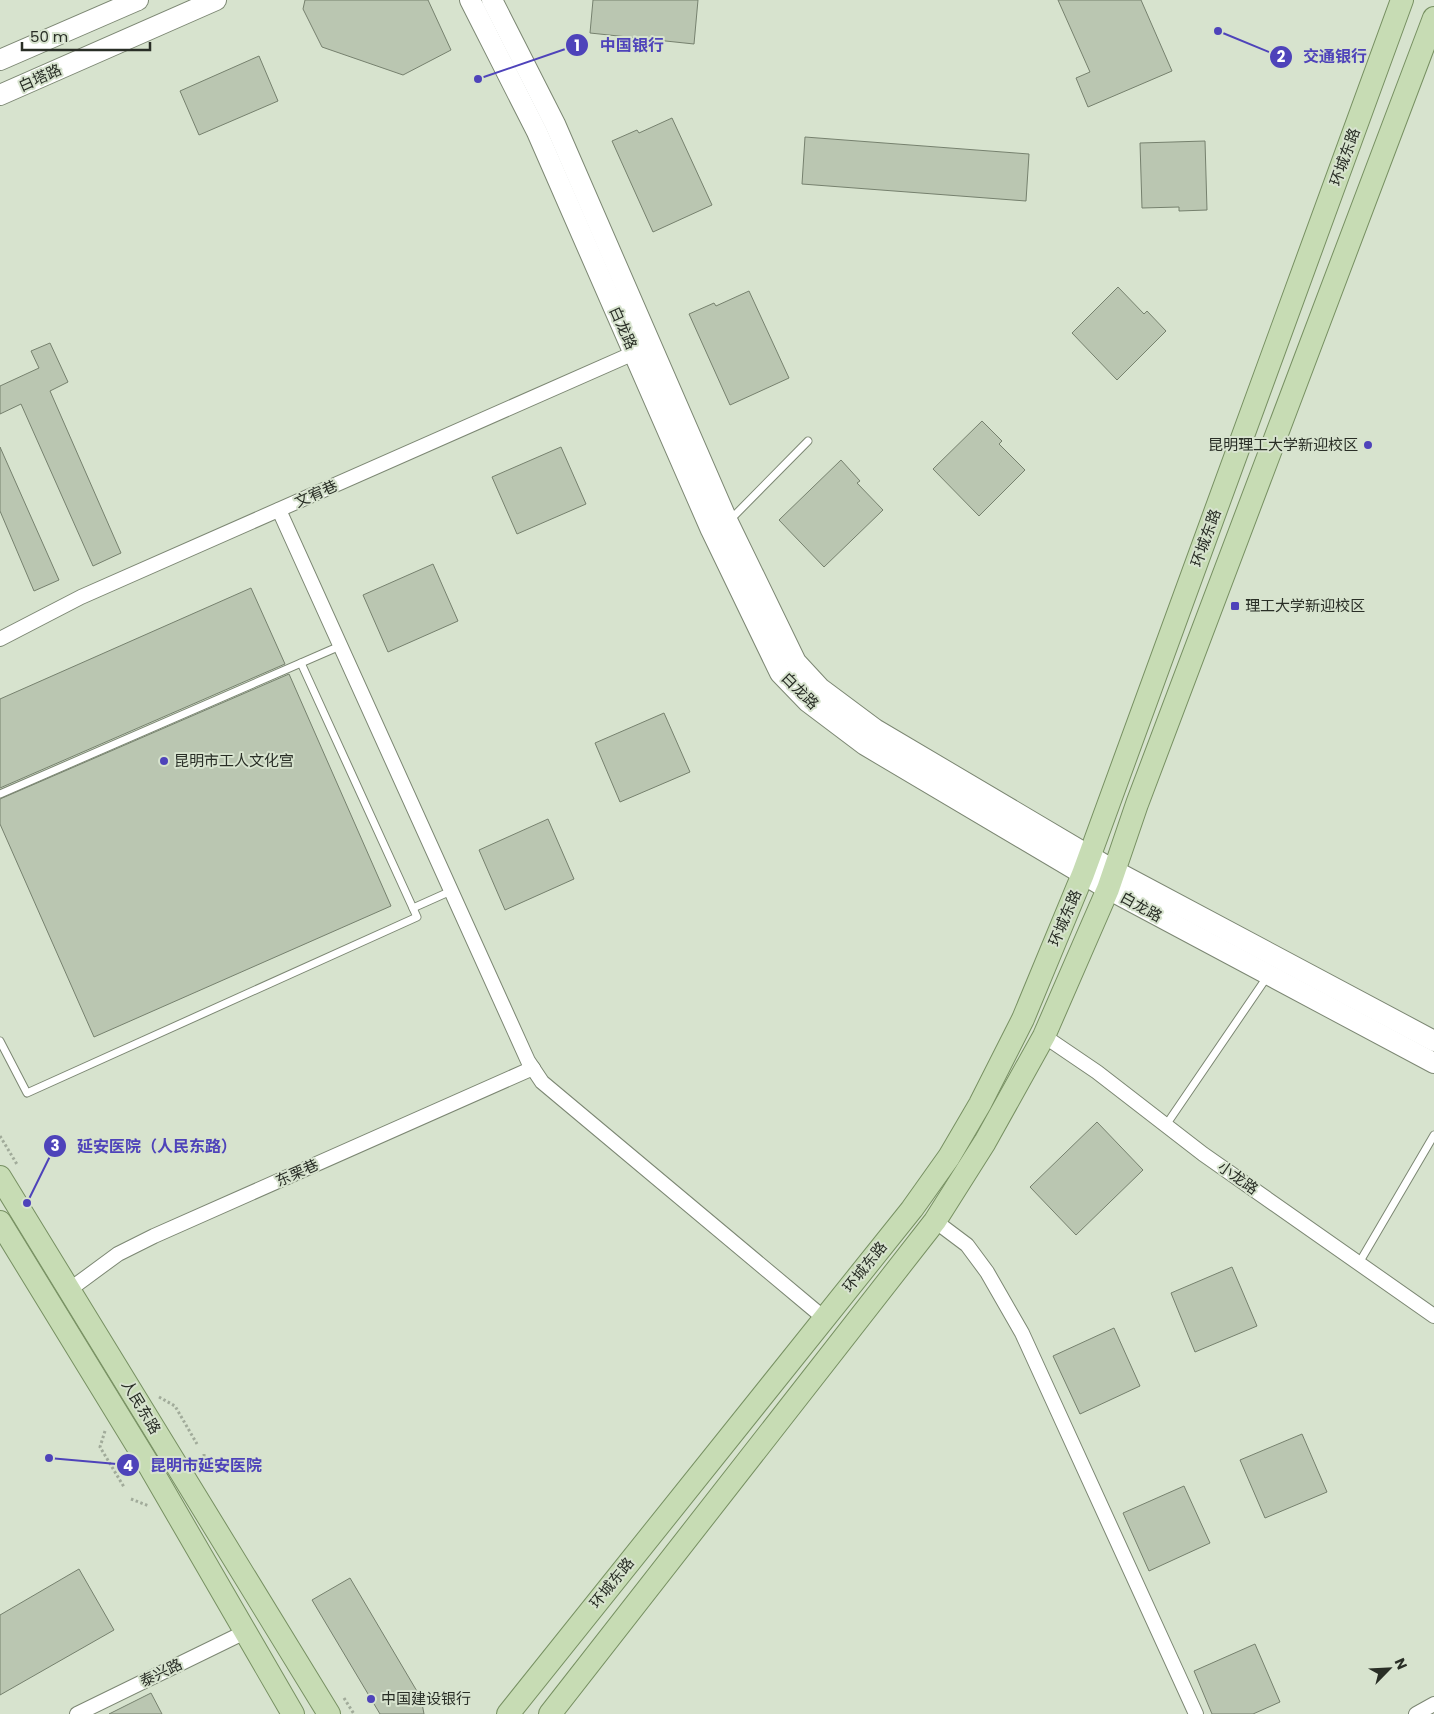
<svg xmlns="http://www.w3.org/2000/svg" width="1434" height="1714" viewBox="0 0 1434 1714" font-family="Poppins,'Noto Sans SC',sans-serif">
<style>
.building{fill:#bac6b1;stroke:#76816e}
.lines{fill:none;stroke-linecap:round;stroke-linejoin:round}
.service-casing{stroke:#7c8773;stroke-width:9}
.minor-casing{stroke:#7c8773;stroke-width:16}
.secondary-casing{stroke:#7c8773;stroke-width:22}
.primary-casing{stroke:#779062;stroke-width:24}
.path{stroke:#a1ab9a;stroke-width:3;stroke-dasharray:2.5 2.5;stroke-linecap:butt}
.service{stroke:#fff;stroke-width:7}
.minor{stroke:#fff;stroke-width:14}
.secondary{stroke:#fff;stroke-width:20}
.primary{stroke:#c7dcb4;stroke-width:22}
.poi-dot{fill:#4e43ba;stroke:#d7e3ce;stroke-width:2}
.labels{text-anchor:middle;stroke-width:4;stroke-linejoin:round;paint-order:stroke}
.street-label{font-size:15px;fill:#292e26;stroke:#d7e3ce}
.poi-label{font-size:15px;fill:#292e26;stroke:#d7e3ce;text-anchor:start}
.leader{fill:none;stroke:#4e43ba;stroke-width:2}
.callout-dot{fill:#4e43ba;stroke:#d7e3ce;stroke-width:2}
.mark-label{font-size:15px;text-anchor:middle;font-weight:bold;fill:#fff}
.callout-label{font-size:16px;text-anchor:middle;font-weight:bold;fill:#4e43ba;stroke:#d7e3ce;stroke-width:4;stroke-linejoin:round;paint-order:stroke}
</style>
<rect width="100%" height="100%" fill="#d7e3ce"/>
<g class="building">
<polygon points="305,0 428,0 451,50 403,75 322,47 303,9"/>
<polygon points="593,0 698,0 694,44 590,33"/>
<polygon points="1058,0 1141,0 1172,71 1088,107 1076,78 1090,72"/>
<polygon points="259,56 278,101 199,135 180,91"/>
<polygon points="672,118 712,205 653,232 612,141 637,130 639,133"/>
<polygon points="805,137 1029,154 1026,201 802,184"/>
<polygon points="1205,141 1207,210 1179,211 1179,207 1142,208 1140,143"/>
<polygon points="1118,287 1144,314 1147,311 1166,331 1117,380 1072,333"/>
<polygon points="749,291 789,378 730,405 689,314 714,303 716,306"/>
<polygon points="50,343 68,382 50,391 121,553 93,566 21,404 0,414 0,386 39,368 31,351"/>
<polygon points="982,421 1002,441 999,444 1025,470 979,516 933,469"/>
<polygon points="0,447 59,580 34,591 0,511"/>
<polygon points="561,447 586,504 517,534 492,477"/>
<polygon points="841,460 860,481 857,483 883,510 824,567 779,520"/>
<polygon points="433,564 458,621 388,652 363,595"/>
<polygon points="251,588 285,664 0,788 0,699"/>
<polygon points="289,674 391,906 94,1037 0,824 0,799"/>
<polygon points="664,713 690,772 620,802 595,743"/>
<polygon points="548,819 574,879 505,910 479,850"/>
<polygon points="1097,1122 1143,1170 1076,1235 1030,1187"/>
<polygon points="1232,1267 1257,1326 1195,1352 1171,1293"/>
<polygon points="1114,1328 1140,1386 1080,1414 1053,1356"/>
<polygon points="1302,1434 1327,1492 1265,1518 1240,1460"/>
<polygon points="1184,1486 1210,1543 1149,1571 1123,1513"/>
<polygon points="79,1569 114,1630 0,1695 0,1615"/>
<polygon points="350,1578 421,1698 424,1714 380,1714 312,1600"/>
<polygon points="1255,1644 1280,1702 1253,1714 1212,1714 1194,1671"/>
<polygon points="151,1693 162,1714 109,1714"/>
</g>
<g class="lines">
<defs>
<g id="service">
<polyline points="730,520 808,441"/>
<polyline points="0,794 340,646"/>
<polyline points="413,908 451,891"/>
<polyline points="0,1041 27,1093 417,917 301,663"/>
<polyline points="1166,1125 1267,977"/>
<polyline points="1359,1263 1434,1135"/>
</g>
<g id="minor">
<polyline points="279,510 528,1061 542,1082 824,1318"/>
<polyline points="0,639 81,597 634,353"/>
<polyline points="1044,1036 1097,1072 1203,1154 1434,1316"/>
<polyline points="935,1221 967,1245 987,1272 1022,1333 1196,1714"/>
<polyline points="69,1290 118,1254 154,1236 533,1068"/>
<polyline points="77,1714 245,1632"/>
<polyline points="1416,1714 1434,1704"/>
</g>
<g id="secondary">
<polyline points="470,0 537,132 711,530 780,673 808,702 865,745 1108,889 1434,1063"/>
<polyline points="492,0 555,124 728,522 796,662 820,688 875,729 1115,871 1434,1041"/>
<polyline points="0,60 138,0"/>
<polyline points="0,95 216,0"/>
</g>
<g id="primary">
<polyline points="0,1177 329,1714"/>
<polyline points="0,1222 147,1462 293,1714"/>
<polyline points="508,1714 912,1209 949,1157 980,1104 1023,1019 1083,874 1402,0"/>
<polyline points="550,1714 935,1221 985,1142 1044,1036 1108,889 1137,804 1434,18"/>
</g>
</defs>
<use href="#service" class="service-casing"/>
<use href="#minor" class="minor-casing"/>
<use href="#secondary" class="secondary-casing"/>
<use href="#primary" class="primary-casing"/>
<g class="path">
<polyline points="0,1136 18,1166"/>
<polyline points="159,1397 175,1406 197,1444"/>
<polyline points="105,1431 100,1447 124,1487"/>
<polyline points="204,1454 205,1474"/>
<polyline points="131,1499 149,1506"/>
<polyline points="344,1698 354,1714"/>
</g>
<use href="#service" class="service"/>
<use href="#minor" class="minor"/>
<use href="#secondary" class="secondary"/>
<use href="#primary" class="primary"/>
</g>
<g class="poi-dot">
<circle cx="1368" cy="445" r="5"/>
<rect x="1230" y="601" width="10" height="10" rx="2.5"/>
<circle cx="164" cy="761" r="5"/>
<circle cx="371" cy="1699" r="5"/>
</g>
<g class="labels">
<g class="street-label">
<text transform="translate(40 78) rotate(-24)" y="5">白塔路</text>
<text transform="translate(1345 157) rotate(-70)" y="5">环城东路</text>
<text transform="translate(623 328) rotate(66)" y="5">白龙路</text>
<text transform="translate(316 494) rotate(-24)" y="5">文宥巷</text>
<text transform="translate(1206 538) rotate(-70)" y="5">环城东路</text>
<text transform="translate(800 691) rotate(45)" y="5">白龙路</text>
<text transform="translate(1141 907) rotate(29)" y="5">白龙路</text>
<text transform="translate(1065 918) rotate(-67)" y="5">环城东路</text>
<text transform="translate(297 1173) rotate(-24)" y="5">东栗巷</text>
<text transform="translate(1238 1178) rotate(35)" y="5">小龙路</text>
<text transform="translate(865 1267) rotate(-51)" y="5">环城东路</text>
<text transform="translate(141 1407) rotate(59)" y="5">人民东路</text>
<text transform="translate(612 1583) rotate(-51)" y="5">环城东路</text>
<text transform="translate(161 1673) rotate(-26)" y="5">泰兴路</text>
</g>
<g class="poi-label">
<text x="1358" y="450" text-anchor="end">昆明理工大学新迎校区</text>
<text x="1245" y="611">理工大学新迎校区</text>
<text x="174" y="766">昆明市工人文化宫</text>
<text x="381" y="1704">中国建设银行</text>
</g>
</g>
<path class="leader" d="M478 79L577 45M1218 31L1281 57M27 1203L55 1146M49 1458L128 1465"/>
<g class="callout-dot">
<circle cx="478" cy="79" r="5"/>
<circle cx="1218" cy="31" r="5"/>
<circle cx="27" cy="1203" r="5"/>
<circle cx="49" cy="1458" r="5"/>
<circle cx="577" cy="45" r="12"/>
<circle cx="1281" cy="57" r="12"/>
<circle cx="55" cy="1146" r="12"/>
<circle cx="128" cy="1465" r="12"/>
</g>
<g class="mark-label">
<text x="577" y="51">1</text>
<text x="1281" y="62">2</text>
<text x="55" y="1151">3</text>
<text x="128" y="1471">4</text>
</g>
<g class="callout-label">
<text x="632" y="51">中国银行</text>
<text x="1335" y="62">交通银行</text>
<text x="157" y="1152">延安医院（人民东路）</text>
<text x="206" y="1471">昆明市延安医院</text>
</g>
<g transform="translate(1389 1669) rotate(66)" stroke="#d7e3ce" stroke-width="4" paint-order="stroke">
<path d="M0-4L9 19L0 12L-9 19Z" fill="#292e26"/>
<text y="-8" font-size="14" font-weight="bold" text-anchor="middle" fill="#292e26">N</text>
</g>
<path d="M22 42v8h128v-8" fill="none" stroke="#292e26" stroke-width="2.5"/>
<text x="30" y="42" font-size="15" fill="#292e26" stroke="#d7e3ce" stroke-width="4" paint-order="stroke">50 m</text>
</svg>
